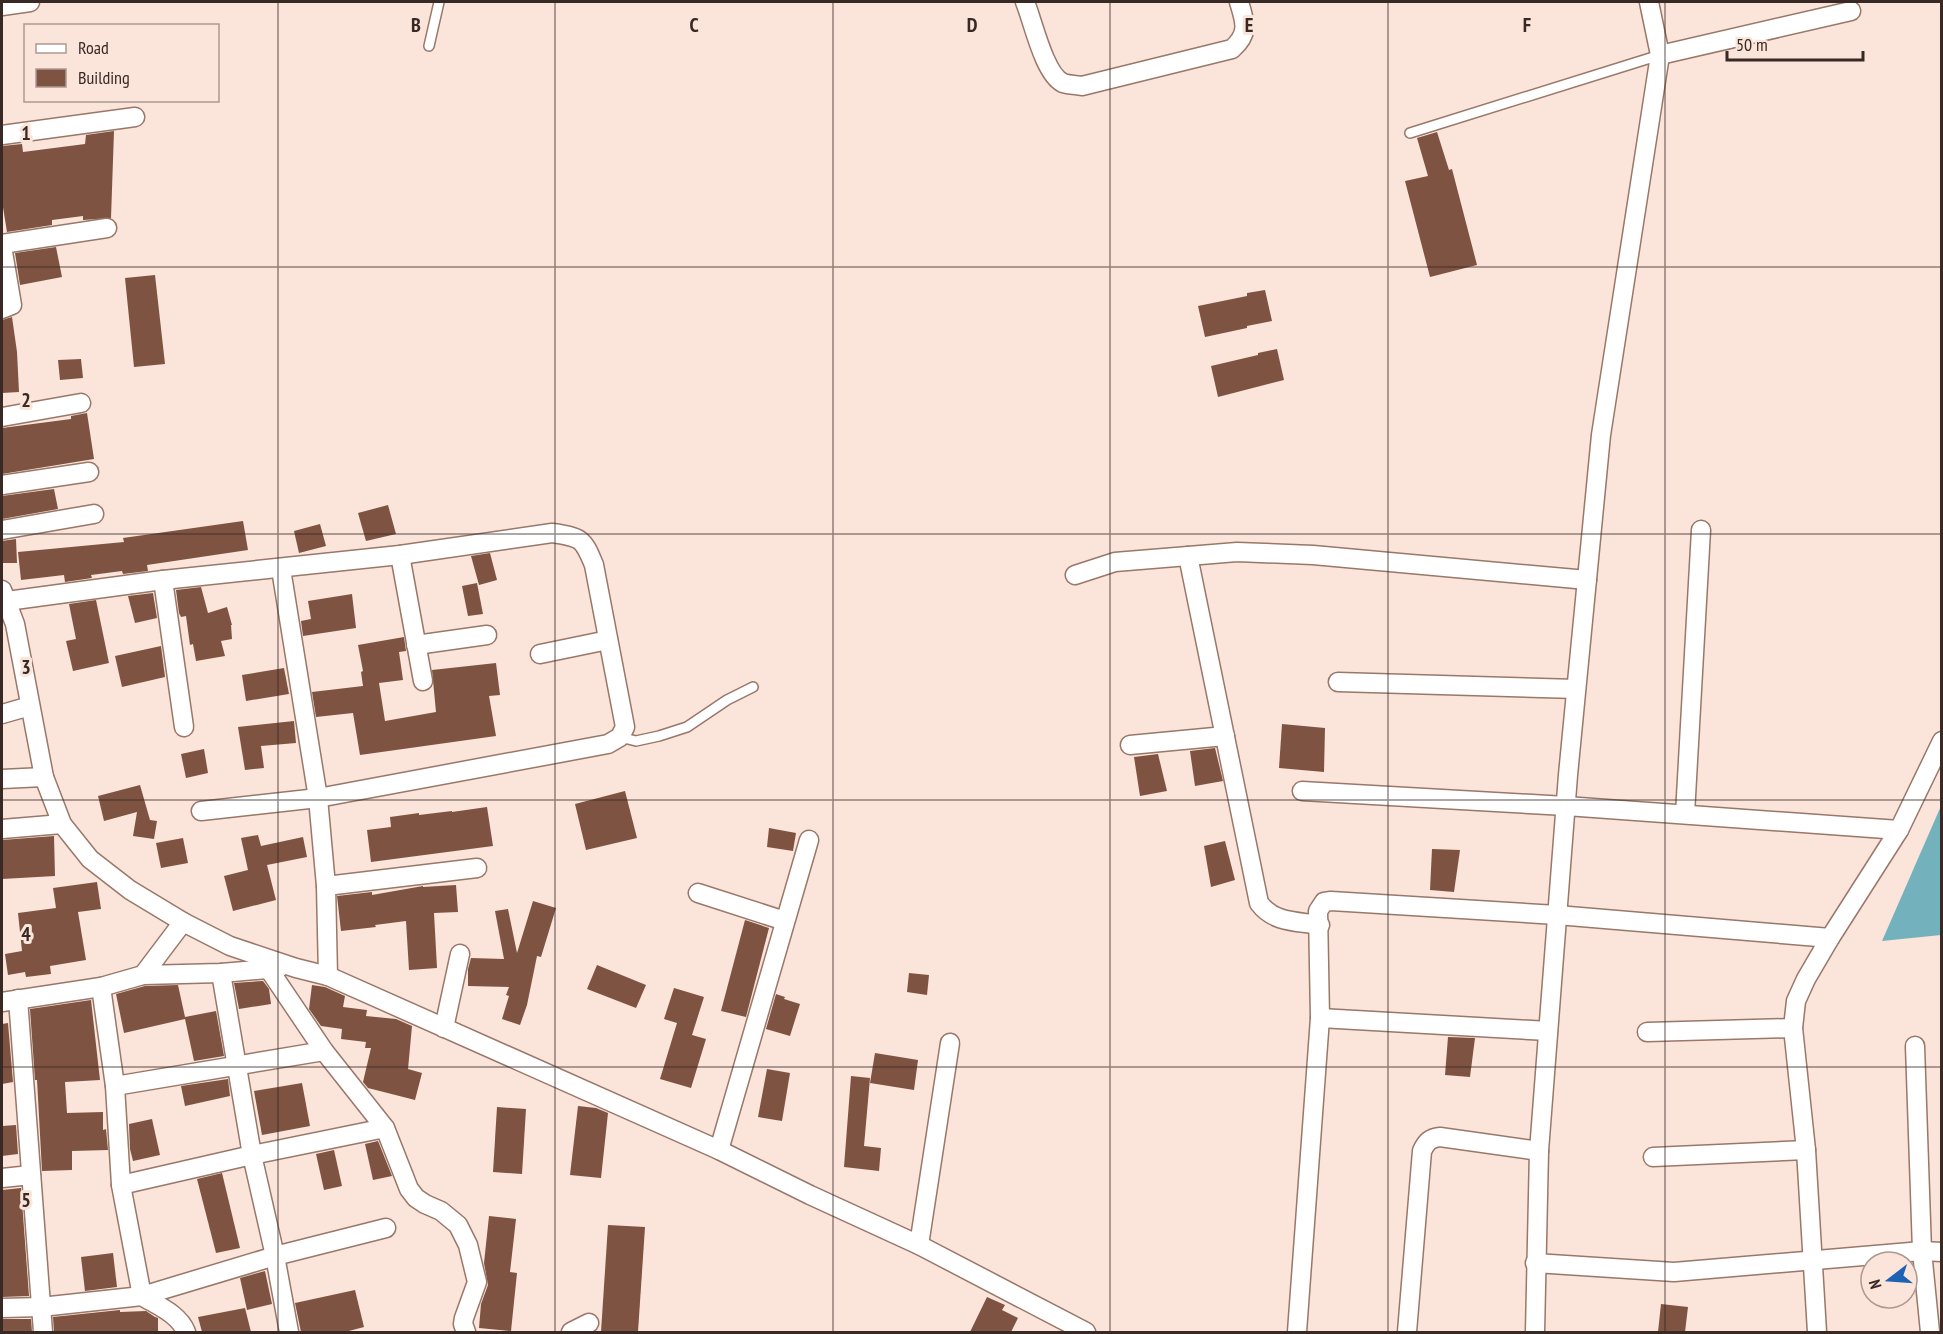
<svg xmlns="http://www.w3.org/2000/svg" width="1943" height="1334" viewBox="0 0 1943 1334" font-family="'PT Sans Narrow',sans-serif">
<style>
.water{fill:#73b2bc}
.building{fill:#7f5341}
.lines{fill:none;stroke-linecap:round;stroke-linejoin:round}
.lane-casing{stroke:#997769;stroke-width:12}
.street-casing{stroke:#997769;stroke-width:21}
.lane{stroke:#fff;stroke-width:9}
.street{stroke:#fff;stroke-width:18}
.grid{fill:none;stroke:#382924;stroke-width:1.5;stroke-opacity:0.55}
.grid-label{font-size:20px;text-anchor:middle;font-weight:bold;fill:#382924;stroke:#fbe4da;stroke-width:6;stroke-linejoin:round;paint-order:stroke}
</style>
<rect width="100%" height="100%" fill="#fbe4da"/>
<polygon class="water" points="1941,806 1941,935 1882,941"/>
<g class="building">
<polygon points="114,131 111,218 83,220 83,216 52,220 52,225 7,232 2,201 2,146 22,144 23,152 85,144 86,135"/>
<polygon points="1437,132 1449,170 1452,169 1477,265 1430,277 1405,181 1428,176 1417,138"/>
<polygon points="56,247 62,277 20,285 15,253"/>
<polygon points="155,275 165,364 134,367 125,278"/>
<polygon points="1265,290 1272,321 1247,326 1247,328 1205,337 1198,306 1247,296 1247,293"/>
<polygon points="12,317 17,352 19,392 2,393 2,320"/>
<polygon points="1277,349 1284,380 1218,397 1211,366 1258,355 1258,353"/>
<polygon points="81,359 83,378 60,380 58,360"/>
<polygon points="87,413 94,459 2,474 2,428 71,419 71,416"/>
<polygon points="54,489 58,509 2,519 2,496"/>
<polygon points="388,505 396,534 366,541 358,513"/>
<polygon points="243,521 248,550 147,565 148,571 123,574 122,571 91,575 92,578 65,582 64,575 21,580 18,552 124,542 123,538"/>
<polygon points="320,524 326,546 299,553 294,531"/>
<polygon points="16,539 17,563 2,563 2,541"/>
<polygon points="490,553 497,580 479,585 471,556"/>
<polygon points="477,583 483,614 468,616 462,586"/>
<polygon points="201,587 208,613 227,607 232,625 231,625 232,639 221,641 225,656 196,661 193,644 190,645 186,616 181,617 179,613 176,590"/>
<polygon points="153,593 157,618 135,623 128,596"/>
<polygon points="352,594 356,628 303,636 301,621 311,619 308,601"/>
<polygon points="96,600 109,663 73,671 66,641 76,639 69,604"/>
<polygon points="404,637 406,651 399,652 403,680 379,683 385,721 436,712 432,670 496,663 500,695 489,696 496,736 360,755 353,713 316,717 312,692 363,686 361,672 363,671 358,645"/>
<polygon points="161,646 165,677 122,687 115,656"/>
<polygon points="284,668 289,694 246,701 242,675"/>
<polygon points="294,721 296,743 261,746 264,768 245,770 238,727"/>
<polygon points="1282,724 1325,728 1324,772 1279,768"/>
<polygon points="1215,748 1223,781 1195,786 1190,751"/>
<polygon points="204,749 208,773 186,778 181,754"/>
<polygon points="1158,754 1167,791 1140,796 1134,757"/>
<polygon points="140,785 150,820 157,821 154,839 133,836 137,812 104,821 98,796"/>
<polygon points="625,791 637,838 586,850 575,804"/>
<polygon points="487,807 493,846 371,862 367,830 391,827 390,817 419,813 419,815 452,811 452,812"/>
<polygon points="769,828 796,833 793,851 767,847"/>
<polygon points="258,835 261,846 303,837 307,857 267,865 276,900 233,911 224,876 248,870 241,838"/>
<polygon points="54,836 55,876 2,879 2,840"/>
<polygon points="183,838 188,863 161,868 156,843"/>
<polygon points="1225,841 1235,880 1211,887 1204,846"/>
<polygon points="1432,849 1460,850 1454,892 1430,890"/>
<polygon points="97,882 101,909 78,912 86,960 50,966 51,974 26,977 25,972 8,975 5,954 22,951 18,913 56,908 53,888"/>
<polygon points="456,885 458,912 434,913 437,968 409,970 406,921 375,925 376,927 341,931 337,896 372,892 372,895 423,886 423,887"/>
<polygon points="533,901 556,908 541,957 537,956 527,1005 520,1025 502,1019 509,996 506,995 509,987 468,986 468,969 471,958 504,959 495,911 508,909 517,953"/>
<polygon points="745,920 769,928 746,1017 721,1011"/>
<polygon points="597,965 646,985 636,1008 587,989"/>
<polygon points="909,973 929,975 927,995 907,992"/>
<polygon points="263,981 269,989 271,1004 239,1009 234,983"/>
<polygon points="178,985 185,1017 216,1011 224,1056 194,1061 185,1019 124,1033 116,994 145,986"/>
<polygon points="312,985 325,987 345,996 343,1007 367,1010 366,1016 396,1019 412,1026 408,1069 422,1073 415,1100 368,1088 363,1082 371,1048 365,1048 366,1042 341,1039 342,1029 321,1026 309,1009"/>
<polygon points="674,988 704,997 692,1035 706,1039 691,1088 660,1079 677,1023 664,1019"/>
<polygon points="776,994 785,997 784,999 800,1004 790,1036 766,1029"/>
<polygon points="91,1000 100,1080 65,1082 67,1113 103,1112 103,1130 106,1129 108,1150 72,1151 72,1170 42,1171 37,1080 35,1080 30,1009"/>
<polygon points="8,1023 13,1082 2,1084 2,1024"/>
<polygon points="1448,1037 1475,1038 1470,1077 1445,1075"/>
<polygon points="875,1053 918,1060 914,1090 870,1083"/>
<polygon points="767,1069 790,1073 782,1121 758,1117"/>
<polygon points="851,1076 870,1078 864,1146 881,1148 879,1171 844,1167"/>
<polygon points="228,1079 230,1096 185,1106 181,1086"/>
<polygon points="302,1083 310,1126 262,1135 254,1091"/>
<polygon points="578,1106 596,1108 608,1113 601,1178 570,1175"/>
<polygon points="497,1107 526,1109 522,1174 493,1172"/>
<polygon points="152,1119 160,1155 133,1161 130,1149 129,1124"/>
<polygon points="16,1125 18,1154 2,1156 2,1126"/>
<polygon points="378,1141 392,1176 373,1180 365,1144"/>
<polygon points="334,1150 342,1186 324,1190 316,1154"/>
<polygon points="222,1173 240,1248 216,1253 197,1179"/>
<polygon points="21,1188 29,1296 2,1297 2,1190"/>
<polygon points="489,1216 516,1219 510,1272 517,1273 511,1331 479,1328 481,1304 488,1285 484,1263"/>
<polygon points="608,1225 645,1227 638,1332 601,1332"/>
<polygon points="113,1253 117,1287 85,1291 81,1257"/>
<polygon points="265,1271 272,1304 247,1310 240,1278"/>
<polygon points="355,1290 364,1327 345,1332 301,1332 295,1303"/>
<polygon points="987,1297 1005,1305 1002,1310 1018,1318 1011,1332 970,1332"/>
<polygon points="1661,1304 1688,1307 1685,1332 1658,1332"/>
<polygon points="245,1308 251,1332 202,1332 198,1317"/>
<polygon points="120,1310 120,1312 146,1311 155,1317 158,1318 158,1332 54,1332 53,1317"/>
<polygon points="2,1319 31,1319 32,1332 2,1332"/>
</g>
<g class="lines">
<defs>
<g id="lane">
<polyline points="429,46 439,2"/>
<polyline points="1410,133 1660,55"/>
<polyline points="620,737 636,741 659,736 687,727 727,700 753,687"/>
</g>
<g id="street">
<path d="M 1025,2 C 1033,21 1044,74 1063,83 C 1069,85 1077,85 1082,86 L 1232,49 C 1250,33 1245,22 1239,2"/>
<polyline points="2,6 30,2"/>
<polyline points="1660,55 1851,11"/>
<polyline points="2,135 135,117"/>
<polyline points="2,244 107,228"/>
<polyline points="2,246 12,305 2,309"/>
<polyline points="2,417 81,403"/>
<polyline points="2,485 89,472"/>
<polyline points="2,530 94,514"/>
<polyline points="400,555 423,681"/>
<path d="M 1188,556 L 1259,903 C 1274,923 1296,921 1320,925"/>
<polyline points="281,569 318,798 326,886 328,976"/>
<polyline points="1075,575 1115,562 1237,552 1313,555 1587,580"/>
<polyline points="163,580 184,727"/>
<polyline points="2,590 15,624 44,777 62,824 90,859 130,890 183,922 230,946 296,968 328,976 719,1150 810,1195 919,1245 1086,1332"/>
<path d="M 7,601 L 163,580 L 400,555 L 552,533 C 581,537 583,538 594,565 L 625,727 L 620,737 L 608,744 L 318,798 L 201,811"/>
<polyline points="416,645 487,635"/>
<polyline points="540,654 608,640"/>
<polyline points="1338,682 1576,689"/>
<polyline points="2,714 30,706"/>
<polyline points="1130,745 1225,736"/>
<polyline points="2,779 44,777"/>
<polyline points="1302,791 1566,806 1899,830"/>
<polyline points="1685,814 1701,530"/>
<polyline points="2,829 62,824"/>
<polyline points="326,886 477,868"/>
<polyline points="698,893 785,921"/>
<polyline points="268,968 324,1051 385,1128 409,1189 416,1198 425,1204 441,1211 458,1225 468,1245 477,1282 464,1318 463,1324 466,1332"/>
<polyline points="221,973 252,1155 275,1256 289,1332"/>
<polyline points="143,975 221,973 279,968"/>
<path d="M 101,987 L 115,1086 L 121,1185 L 142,1296 C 158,1306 179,1314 186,1332"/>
<polyline points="18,999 43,1332"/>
<polyline points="2,1002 101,987 143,975 183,922"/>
<polyline points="1320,1018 1548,1031"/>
<polyline points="444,1028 460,954"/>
<polyline points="1647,1032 1793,1028"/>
<polyline points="1915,1046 1922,1251 1930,1332"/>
<polyline points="115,1086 324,1051"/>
<polyline points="719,1150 809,840"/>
<polyline points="1653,1157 1806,1150"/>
<polyline points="2,1178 31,1175"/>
<polyline points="121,1185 252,1155 385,1128"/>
<polyline points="919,1245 950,1043"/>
<polyline points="1535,1263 1674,1272 1922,1251 1942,1252"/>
<polyline points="2,1308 41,1307 142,1296 275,1256 386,1228"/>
<polyline points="571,1332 589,1323"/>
<polyline points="1297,1332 1320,1018 1318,911 1324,902 1331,901 1557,915 1830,938"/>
<path d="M 1407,1332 L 1422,1151 C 1426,1142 1430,1138 1440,1137 L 1539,1151"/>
<polyline points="1535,1332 1539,1151 1568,775 1601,435 1660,55 1649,2"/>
<polyline points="1817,1332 1806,1150 1793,1028 1796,1001 1806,979 1830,938 1899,830 1942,741"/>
</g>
</defs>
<use href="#lane" class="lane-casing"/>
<use href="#street" class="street-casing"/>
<use href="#lane" class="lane"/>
<use href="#street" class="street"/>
</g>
<path class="grid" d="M 278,2 L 278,1332M 555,2 L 555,1332M 833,2 L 833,1332M 1110,2 L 1110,1332M 1388,2 L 1388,1332M 1665,2 L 1665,1332M 2,267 L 1942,267M 2,534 L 1942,534M 2,800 L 1942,800M 2,1067 L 1942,1067"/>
<g class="grid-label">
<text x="416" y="32">B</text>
<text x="694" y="32">C</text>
<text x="972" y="32">D</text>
<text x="1249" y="32">E</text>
<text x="1527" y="32">F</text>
<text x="26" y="140">1</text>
<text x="26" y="407">2</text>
<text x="26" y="674">3</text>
<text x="26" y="941">4</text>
<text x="26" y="1207">5</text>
</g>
<rect width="1943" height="1334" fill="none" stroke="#382924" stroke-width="6"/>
<rect x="24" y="24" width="195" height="78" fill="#fbe4da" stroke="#ad9991" stroke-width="1.5"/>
<rect x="36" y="44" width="30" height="9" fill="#ffffff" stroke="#ad9991" stroke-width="1.5"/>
<text x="78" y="54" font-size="18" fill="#382924">Road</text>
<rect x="36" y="69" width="30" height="18" fill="#7f5341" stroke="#ad9991" stroke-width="1.5"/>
<text x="78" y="84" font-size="18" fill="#382924">Building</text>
<g transform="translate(1889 1280) rotate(253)"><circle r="28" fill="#fbe4da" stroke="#ad9991" stroke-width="1.5"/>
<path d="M0-4.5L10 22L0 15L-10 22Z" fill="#1e62b3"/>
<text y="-9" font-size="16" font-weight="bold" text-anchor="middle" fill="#382924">N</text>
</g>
<path d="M1727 51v9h136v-9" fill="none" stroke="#382924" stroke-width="3"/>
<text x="1736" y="51" font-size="18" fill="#382924" stroke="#fbe4da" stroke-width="4.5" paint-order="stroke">50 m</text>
</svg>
